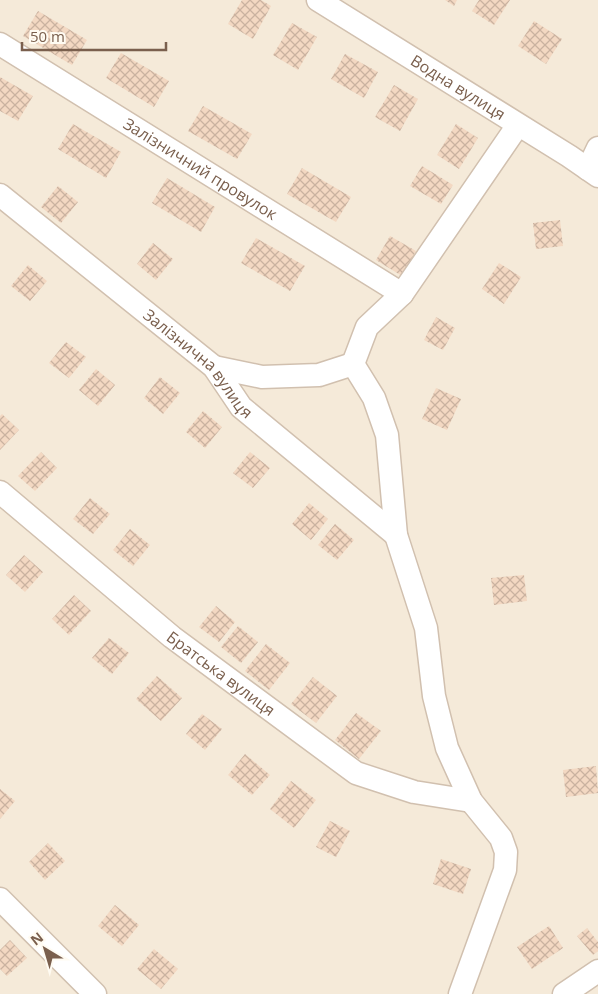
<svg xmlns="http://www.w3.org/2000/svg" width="598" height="994" viewBox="0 0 598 994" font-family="'Open Sans',sans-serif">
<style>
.residential{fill:#f5ead9}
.building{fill:url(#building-cross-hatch)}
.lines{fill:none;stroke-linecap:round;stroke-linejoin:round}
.minor-casing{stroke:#d1c0af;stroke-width:25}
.minor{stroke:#fff;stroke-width:22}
.labels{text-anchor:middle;stroke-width:4.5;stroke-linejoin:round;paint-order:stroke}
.street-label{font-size:16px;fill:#7a5f4d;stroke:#fffbf2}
</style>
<defs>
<pattern id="building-cross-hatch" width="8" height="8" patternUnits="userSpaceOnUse" patternTransform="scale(1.25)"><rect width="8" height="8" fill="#f3d8c2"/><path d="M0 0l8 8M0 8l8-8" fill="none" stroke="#cab2a0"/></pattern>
</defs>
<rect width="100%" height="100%" fill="#fdf7eb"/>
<rect class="residential" x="0" y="0" width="598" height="994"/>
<g class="building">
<polygon points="242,0 261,0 271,6 253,39 228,24"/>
<polygon points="445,0 457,0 454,6"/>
<polygon points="479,0 510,0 494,25 472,11"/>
<polygon points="38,11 87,40 72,65 23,36"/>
<polygon points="534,21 562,39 546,64 518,46"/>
<polygon points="292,23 317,37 298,70 273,55"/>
<polygon points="121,53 169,81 154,107 106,78"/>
<polygon points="345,54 378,72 364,98 331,79"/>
<polygon points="0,77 33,96 18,121 0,111"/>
<polygon points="394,85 418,99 400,131 375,117"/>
<polygon points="203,106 252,134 237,159 188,131"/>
<polygon points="73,124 121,152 106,178 58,149"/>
<polygon points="456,124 478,138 459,169 437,155"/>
<polygon points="422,166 453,185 441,204 410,186"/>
<polygon points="302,168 351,197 336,222 287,194"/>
<polygon points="167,178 215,207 201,232 152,203"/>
<polygon points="58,186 78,202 61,223 41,207"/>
<polygon points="560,220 563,246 536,249 533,223"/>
<polygon points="390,236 416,251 402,276 376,260"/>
<polygon points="256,238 305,266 290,291 241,263"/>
<polygon points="153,243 173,259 156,280 137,264"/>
<polygon points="499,263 521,277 504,304 482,289"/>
<polygon points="28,265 47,281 30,301 11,286"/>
<polygon points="436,317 455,328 443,350 424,340"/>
<polygon points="66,342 86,357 69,378 49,363"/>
<polygon points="96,369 115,385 98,406 79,390"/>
<polygon points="160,377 180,393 163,414 144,398"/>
<polygon points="436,388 461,399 447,430 422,419"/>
<polygon points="203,411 222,427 205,448 186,432"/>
<polygon points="2,414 19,430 0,450 0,416"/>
<polygon points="41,452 57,468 35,491 18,476"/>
<polygon points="250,452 270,468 253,488 233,473"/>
<polygon points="90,498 110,514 93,534 73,519"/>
<polygon points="309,503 328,519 311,540 292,524"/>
<polygon points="335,524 354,540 337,560 318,545"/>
<polygon points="130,529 150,545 133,566 113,550"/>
<polygon points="24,555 43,572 25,592 6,575"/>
<polygon points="524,575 527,601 494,605 491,578"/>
<polygon points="74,595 91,611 69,635 52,619"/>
<polygon points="216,606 235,622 219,642 199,627"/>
<polygon points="238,626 258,642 241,663 221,647"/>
<polygon points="109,638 129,653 112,674 92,658"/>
<polygon points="266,644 290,663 269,690 245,671"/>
<polygon points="157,676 182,698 161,721 136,699"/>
<polygon points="313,677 337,696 316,723 291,704"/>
<polygon points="356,713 381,731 359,759 335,740"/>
<polygon points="202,714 222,729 205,750 186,734"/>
<polygon points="245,754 270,775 252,795 228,775"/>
<polygon points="596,766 598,793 566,797 563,770"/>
<polygon points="291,781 316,800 294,828 270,809"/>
<polygon points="0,789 15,801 0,819"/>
<polygon points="330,821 350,831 336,857 316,847"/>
<polygon points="48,843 65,861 45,880 29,862"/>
<polygon points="441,859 471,869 463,894 433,884"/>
<polygon points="115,905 139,925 122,946 98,926"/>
<polygon points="549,926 563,948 532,969 517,947"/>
<polygon points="587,928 598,942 598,951 593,955 577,936"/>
<polygon points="10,940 27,958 7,976 0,969 0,950"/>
<polygon points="154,949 178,969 161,989 137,969"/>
</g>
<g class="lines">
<defs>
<g id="minor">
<path id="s1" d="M 318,0 L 569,156 L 598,176"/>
<path id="s2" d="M 0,44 L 402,294"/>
<polyline points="588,169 598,148"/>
<path id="s3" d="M 0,195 L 214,367 L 241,407 L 396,535"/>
<polyline points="214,367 262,377 319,375 353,364"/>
<path id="s4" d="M 0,492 L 172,637 L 356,773 L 414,792 L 471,801"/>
<polyline points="0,899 95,994"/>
<polyline points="460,994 505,870 506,852 501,838 471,801 447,748 434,696 426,628 396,535 387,435 374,398 353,364 367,327 402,294 518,125"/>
<polyline points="564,994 598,971"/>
</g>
</defs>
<use href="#minor" class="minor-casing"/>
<use href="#minor" class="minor"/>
</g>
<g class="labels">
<g class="street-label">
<text dy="6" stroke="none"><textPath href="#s1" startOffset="165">Водна вулиця</textPath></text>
<text dy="6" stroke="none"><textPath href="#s2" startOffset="236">Залізничний провулок</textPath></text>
<text dy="6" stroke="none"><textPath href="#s3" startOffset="261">Залізнична вулиця</textPath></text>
<text dy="6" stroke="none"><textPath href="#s4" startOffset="286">Братська вулиця</textPath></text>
</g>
</g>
<g transform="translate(45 949) rotate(322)" stroke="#fffbf2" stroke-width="4" paint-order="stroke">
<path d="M0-4L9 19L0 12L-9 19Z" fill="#7a5f4d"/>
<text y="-8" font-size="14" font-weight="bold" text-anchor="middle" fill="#7a5f4d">N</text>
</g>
<path d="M22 42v8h144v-8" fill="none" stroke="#7a5f4d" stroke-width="2.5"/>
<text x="30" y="42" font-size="15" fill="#7a5f4d" stroke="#fffbf2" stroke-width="4" paint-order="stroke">50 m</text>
</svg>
